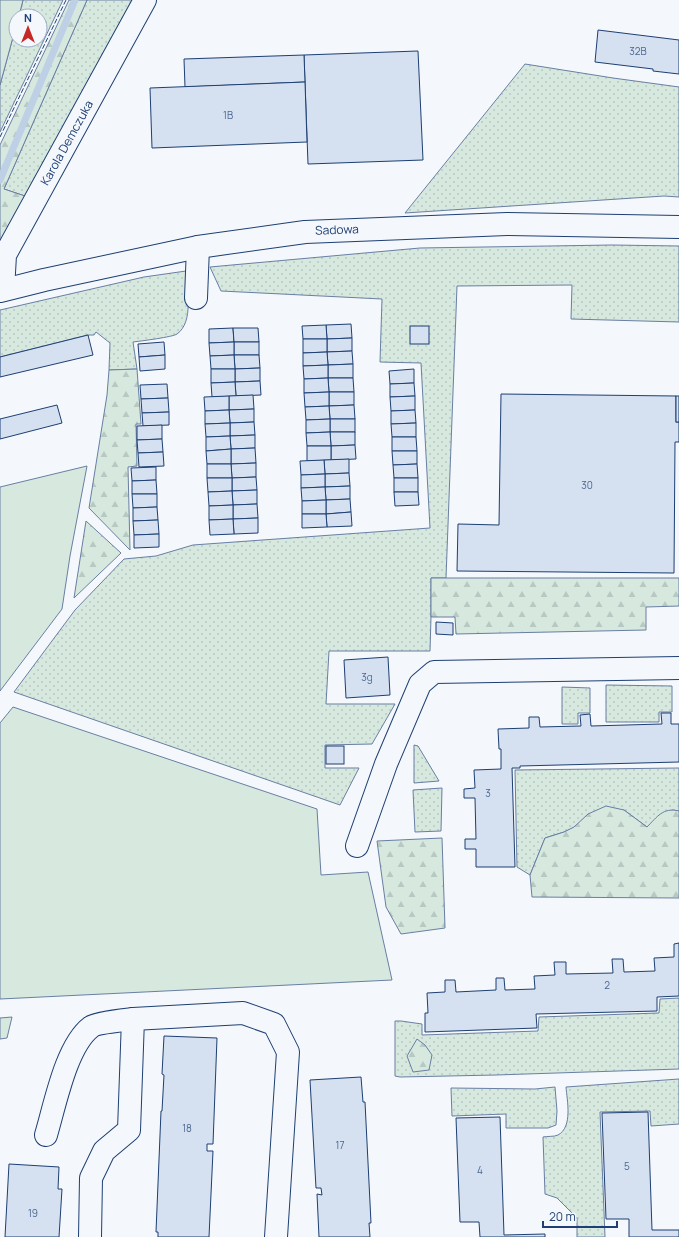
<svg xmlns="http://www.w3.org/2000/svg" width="679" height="1237" viewBox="0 0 679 1237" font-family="Manrope,sans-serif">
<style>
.grass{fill:url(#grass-dots);stroke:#687fa3}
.forest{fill:url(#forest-firs);stroke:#687fa3}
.park{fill:#d7e8df;stroke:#687fa3}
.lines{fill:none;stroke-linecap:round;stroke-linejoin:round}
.stream{stroke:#bed0e5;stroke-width:7}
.building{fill:#d5e0f0;stroke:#1d3f73}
.minor-casing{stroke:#1d3f73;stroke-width:24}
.minor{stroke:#f4f7fb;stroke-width:22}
.fence{stroke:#1d3f73;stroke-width:1;stroke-dasharray:5 2;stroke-linecap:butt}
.labels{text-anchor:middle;stroke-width:3;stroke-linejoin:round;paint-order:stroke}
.number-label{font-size:10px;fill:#4b6792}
.street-label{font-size:12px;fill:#1d3f73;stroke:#f4f7fb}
</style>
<defs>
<pattern id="grass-dots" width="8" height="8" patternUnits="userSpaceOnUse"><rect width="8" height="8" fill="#d7e8df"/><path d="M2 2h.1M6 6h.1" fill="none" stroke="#b8c8c3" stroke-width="1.8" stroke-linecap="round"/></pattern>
<pattern id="forest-firs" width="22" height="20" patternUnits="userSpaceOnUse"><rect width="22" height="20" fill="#d7e8df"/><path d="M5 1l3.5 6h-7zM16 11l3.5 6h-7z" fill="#b8c8c3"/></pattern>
</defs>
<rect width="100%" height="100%" fill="#f4f7fb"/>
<g class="grass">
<polygon points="23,0 63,0 0,132 0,85 16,26 16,40 40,40 40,16 19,16"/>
<polygon points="87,0 136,0 31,198 4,189"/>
<polygon points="525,64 613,78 679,87 679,197 664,196 405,213"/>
<polygon points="612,245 679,246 679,322 571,319 572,285 457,286 446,578 431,578 431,617 430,651 329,651 326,704 395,704 372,744 325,745 325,768 359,768 340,805 14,692 75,610 124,559 156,556 193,545 430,528 421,363 380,362 382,299 221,291 210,267 420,248"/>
<path d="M 186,271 C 187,289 194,322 177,334 C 173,337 141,341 133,342 L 137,369 L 109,370 L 110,343 L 96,332 L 94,335 L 88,335 L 0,357 L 0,310 L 144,277 Z"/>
<polygon points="606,685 672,686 672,712 659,712 659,722 606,722"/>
<polygon points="562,687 590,688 590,713 578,713 578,724 562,724"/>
<polygon points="414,745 418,746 439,781 414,783"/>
<polygon points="679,768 679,811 672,810 647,827 624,810 588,814 575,827 564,832 545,838 530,875 517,867 515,770"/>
<polygon points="442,788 441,831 415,832 413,790"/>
<polygon points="679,998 679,1069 496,1075 400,1077 395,1076 395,1021 401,1021 422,1024 422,1035 538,1031 539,1017 659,1013 660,999"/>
<path d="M 679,1079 L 679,1124 L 651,1126 L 650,1111 L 600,1112 L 605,1237 L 577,1237 L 577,1218 L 557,1198 L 545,1194 L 543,1137 C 547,1136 554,1137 558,1135 C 573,1127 567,1100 566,1087 Z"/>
<polygon points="555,1087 557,1111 556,1125 548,1128 506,1128 506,1114 452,1116 451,1088 535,1089"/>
</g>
<g class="forest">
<polygon points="69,0 87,0 4,189 31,198 0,255 0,145"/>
<polygon points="137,369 141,424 136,424 137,466 128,467 130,550 89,508 107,395 109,370"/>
<polygon points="86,521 121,553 74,598"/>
<polygon points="431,578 679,578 679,606 646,607 646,630 456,634 455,617 431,617"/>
<path d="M 606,806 L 624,810 L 647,827 C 657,817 663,807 679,811 L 679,898 L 532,897 L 530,875 L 545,838 L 564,832 L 574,827 L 588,814 Z"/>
<polygon points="442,838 445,928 401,934 386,907 377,841"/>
<polygon points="417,1039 425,1045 432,1055 429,1070 413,1072 407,1056"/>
</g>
<g class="park">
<polygon points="0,0 23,0 19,16 16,16 16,26 0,85"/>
<polygon points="87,466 70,556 62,609 0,691 0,487"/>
<polygon points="13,707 317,809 321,875 368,872 392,980 0,999 0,723"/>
<polygon points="12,1017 7,1038 0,1039 0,1018"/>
</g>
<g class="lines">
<polyline class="stream" points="0,180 75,0"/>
</g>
<g class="building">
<polygon points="598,30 679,40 679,74 653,71 653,69 595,62"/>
<polygon points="418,51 423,160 308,164 304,55"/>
<polygon points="304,55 305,82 185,87 184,59"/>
<polygon points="305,82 307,142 152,148 150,88"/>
<polygon points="351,324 352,338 327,339 326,325"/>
<polygon points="326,325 327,339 303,339 302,326"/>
<rect x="410" y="326" width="19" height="18"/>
<polygon points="233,328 234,342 209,343 209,329"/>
<polygon points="233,328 258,328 259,342 234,342"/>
<polygon points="88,335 93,355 0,377 0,357"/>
<polygon points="352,338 352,351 327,352 327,339"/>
<polygon points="303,339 327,339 327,352 303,353"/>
<polygon points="164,342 165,355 139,357 138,344"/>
<rect x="234" y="342" width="25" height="13"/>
<polygon points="234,342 234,355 210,356 209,343"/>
<polygon points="352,351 353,364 328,365 327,352"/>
<polygon points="327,352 328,365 303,366 303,353"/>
<polygon points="165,355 165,369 140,371 139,357"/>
<polygon points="234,355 259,355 260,368 235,369"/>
<polygon points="234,355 235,369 211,369 210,356"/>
<polygon points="353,364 353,378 328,378 328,365"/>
<polygon points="328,365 328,378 304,379 303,366"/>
<polygon points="260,368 260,381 235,382 235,369"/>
<polygon points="211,369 235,369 235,382 211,383"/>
<polygon points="414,369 414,383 390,384 389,371"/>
<polygon points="328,378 353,378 354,392 329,392"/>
<polygon points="328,378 329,392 304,393 304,379"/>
<polygon points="260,381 261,395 236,396 235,382"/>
<polygon points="235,382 236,396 212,397 211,383"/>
<polygon points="414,383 415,396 390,397 390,384"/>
<polygon points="167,384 168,398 141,399 140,385"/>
<polygon points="329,392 354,392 354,405 329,406"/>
<polygon points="329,392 329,406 305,407 304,393"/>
<polygon points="501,394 676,396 676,422 679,422 679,442 675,442 674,573 457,571 458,524 499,525"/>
<polygon points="253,395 254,409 229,410 229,396"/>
<polygon points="229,396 229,410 205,411 204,397"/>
<polygon points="415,396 415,410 391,411 390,397"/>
<rect x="676" y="396" width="3" height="26"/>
<polygon points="168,398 169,412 142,413 141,399"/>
<polygon points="57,405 62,423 0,439 0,419"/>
<polygon points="354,405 355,419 330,419 329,406"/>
<polygon points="329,406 330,419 306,420 305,407"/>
<polygon points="254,409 254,422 230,423 229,410"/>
<polygon points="229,410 230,423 205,424 205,411"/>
<polygon points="415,410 416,423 391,424 391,411"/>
<polygon points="169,412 169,425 143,426 142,413"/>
<rect x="330" y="419" width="25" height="13"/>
<polygon points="330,419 330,432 306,433 306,420"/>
<polygon points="254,422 255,435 230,436 230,423"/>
<polygon points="230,423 230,436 206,437 205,424"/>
<polygon points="416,423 416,437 392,437 391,424"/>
<polygon points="162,425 162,439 137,440 137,426"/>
<polygon points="330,432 355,432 355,445 331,446"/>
<polygon points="330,432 331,446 307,446 306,433"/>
<polygon points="255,435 255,448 231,449 230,436"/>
<polygon points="230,436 231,449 206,451 206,437"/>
<polygon points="392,437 416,437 417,451 392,451"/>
<polygon points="162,439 163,452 138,453 137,440"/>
<polygon points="355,445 356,459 331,460 331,446"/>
<polygon points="307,446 331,446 331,460 307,461"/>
<polygon points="255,448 256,463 231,464 231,449"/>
<polygon points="231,449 231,464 207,464 206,451"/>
<polygon points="392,451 417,451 417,464 393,465"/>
<polygon points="163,452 164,466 139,467 138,453"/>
<polygon points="349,459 349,473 325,474 324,460"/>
<polygon points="324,460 325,474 301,475 300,461"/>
<polygon points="256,463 256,477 232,478 231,464"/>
<polygon points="207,464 231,464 232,478 207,478"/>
<polygon points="417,464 418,478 394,478 393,465"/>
<polygon points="156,467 156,480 132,481 131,468"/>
<polygon points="349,473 350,486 325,487 325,474"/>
<polygon points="325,474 325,487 301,488 301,475"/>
<polygon points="256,477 257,490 232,491 232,478"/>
<polygon points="207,478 232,478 232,491 208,492"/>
<rect x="394" y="478" width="24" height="14"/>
<polygon points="156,480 157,494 132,494 132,481"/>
<polygon points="350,486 350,499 326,500 325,487"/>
<polygon points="325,487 326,500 302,501 301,488"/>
<polygon points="257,490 257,504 233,505 232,491"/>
<polygon points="232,491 233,505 209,506 208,492"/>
<polygon points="394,492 418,492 419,505 395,506"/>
<polygon points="132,494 157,494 157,507 133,508"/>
<polygon points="350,499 351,512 326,514 326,500"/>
<polygon points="326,500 326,514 302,514 302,501"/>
<polygon points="257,504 258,518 233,519 233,505"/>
<polygon points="233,505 233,519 209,520 209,506"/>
<polygon points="157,507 158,520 133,521 133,508"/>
<polygon points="351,512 352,526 327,527 326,514"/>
<polygon points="302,514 326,514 327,527 302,528"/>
<polygon points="258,518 258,533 234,534 233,519"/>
<polygon points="233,519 234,534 210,535 209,520"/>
<polygon points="158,520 159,534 134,535 133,521"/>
<polygon points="159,534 159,547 134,548 134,535"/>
<polygon points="436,622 453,623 453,635 436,634"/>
<polygon points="388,657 390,695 346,698 344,660"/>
<polygon points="661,713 671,713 671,724 679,724 679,762 520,766 520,768 512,768 515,867 476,867 476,849 465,849 465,839 476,839 475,798 464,798 464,789 475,788 474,770 501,769 501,749 499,749 498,729 529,728 529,717 539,717 540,727 581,726 580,715 590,714 591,726 662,724"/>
<rect x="326" y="746" width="18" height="18"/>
<polygon points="679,943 679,996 657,997 657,1011 536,1014 537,1028 425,1032 425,1013 428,1013 427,993 445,992 445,980 455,980 456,992 496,990 496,978 504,978 505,990 535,989 534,976 555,975 554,962 566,962 566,974 613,973 612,959 623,959 624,972 655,971 654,958 674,957 674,944"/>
<polygon points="164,1036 217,1038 213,1144 207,1144 207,1151 213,1151 209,1237 158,1237 158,1232 156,1232 161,1111 162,1111 164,1075 162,1074"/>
<polygon points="361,1077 363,1102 365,1102 371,1223 369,1223 370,1237 319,1237 317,1194 322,1195 321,1188 316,1188 310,1080"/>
<polygon points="648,1112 652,1230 679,1230 679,1237 629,1237 629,1219 606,1219 602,1113"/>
<polygon points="500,1117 504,1235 545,1234 545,1237 480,1237 479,1222 460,1222 456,1118"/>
<polygon points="9,1164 59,1167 58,1189 62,1189 59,1237 5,1237"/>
</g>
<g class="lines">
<defs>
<g id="minor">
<polyline points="3,290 5,255 145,0"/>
<polyline points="0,291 44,280 198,247 305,232 507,224 679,227"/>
<polyline points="196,298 198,247"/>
<polyline points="357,846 386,764 420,684 434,672 679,668"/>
<path d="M 46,1135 C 55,1105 66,1046 91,1027 C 96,1023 125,1020 133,1019"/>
<polyline points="90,1237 91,1178 104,1151 129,1130 133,1019 243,1013 274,1024 288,1052 276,1237"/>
</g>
</defs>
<use href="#minor" class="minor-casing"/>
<use href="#minor" class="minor"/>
<polyline class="fence" points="0,137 66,0"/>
</g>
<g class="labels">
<g class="number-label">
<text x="638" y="55">32B</text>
<text x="228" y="119">1B</text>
<text x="587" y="489">30</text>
<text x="367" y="681">3g</text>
<text x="488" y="797">3</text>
<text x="607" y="989">2</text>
<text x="187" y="1132">18</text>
<text x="340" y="1149">17</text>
<text x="627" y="1170">5</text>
<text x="480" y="1174">4</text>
<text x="33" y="1217">19</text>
</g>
<g class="street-label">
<text transform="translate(67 143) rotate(-61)" y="4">Karola Demczuka</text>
<text transform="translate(337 230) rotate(-2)" y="4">Sadowa</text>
</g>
</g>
<g transform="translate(28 28)"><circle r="19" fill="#f4f7fb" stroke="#9eadc5"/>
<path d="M0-3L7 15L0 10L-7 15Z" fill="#c62828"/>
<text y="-6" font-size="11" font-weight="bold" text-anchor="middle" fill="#1d3f73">N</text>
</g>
<path d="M543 1221v6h74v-6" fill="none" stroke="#1d3f73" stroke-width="2"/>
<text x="549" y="1221" font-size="12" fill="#1d3f73" stroke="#f4f7fb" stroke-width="3" paint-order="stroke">20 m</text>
</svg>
